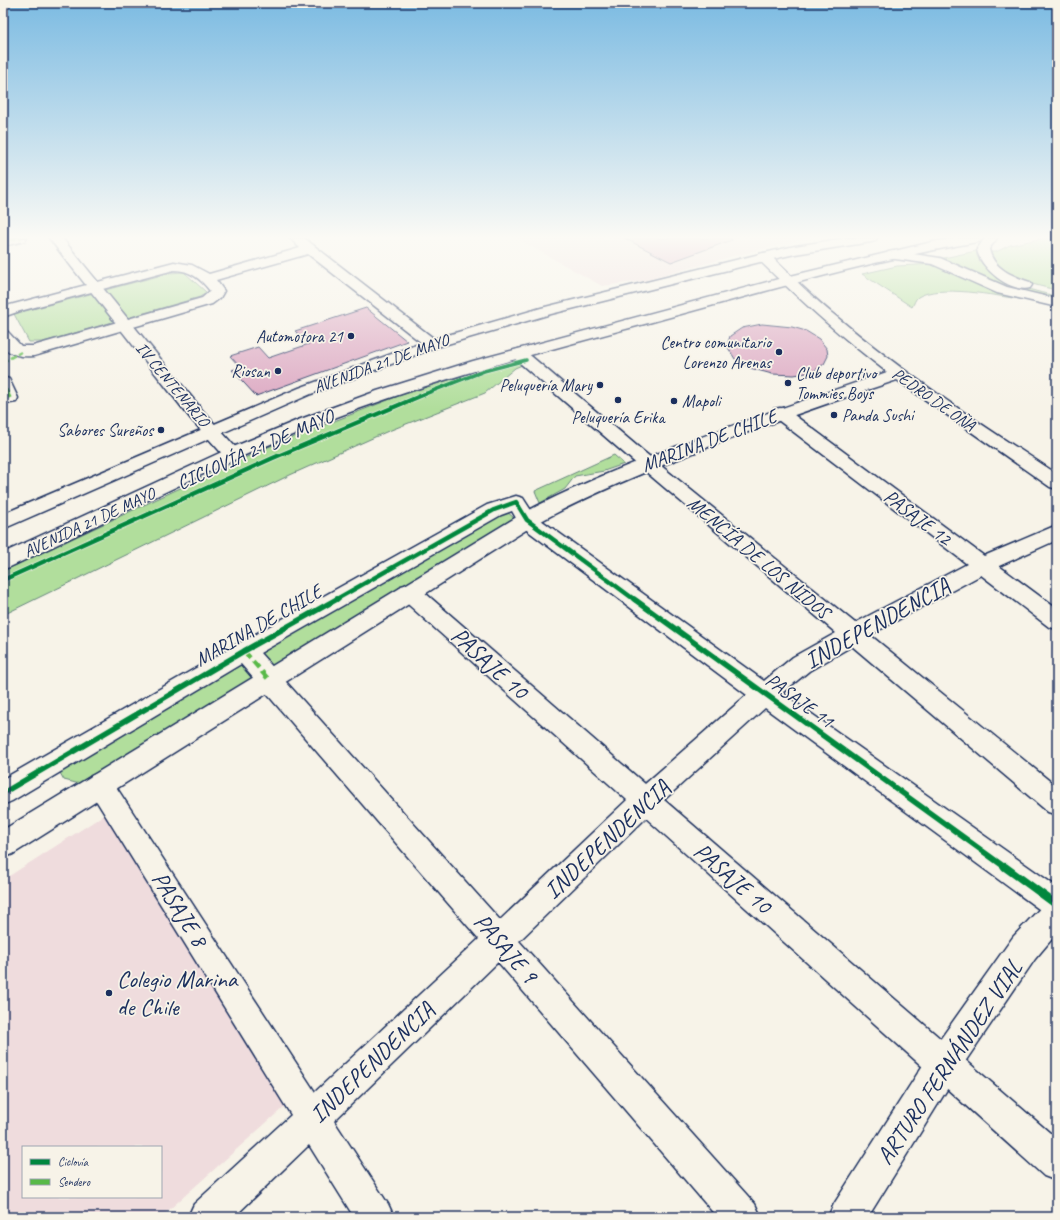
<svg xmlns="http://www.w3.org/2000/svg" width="1060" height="1220" viewBox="0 0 1060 1220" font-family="Caveat,sans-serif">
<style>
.built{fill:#efdcdd;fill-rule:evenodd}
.green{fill:#b1de9c;stroke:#66867d}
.building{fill:#dca8c2;stroke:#1b2f5e}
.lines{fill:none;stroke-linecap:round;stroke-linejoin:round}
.street-casing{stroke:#1b2f5e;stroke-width:3}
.secondary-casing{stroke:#1b2f5e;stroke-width:3}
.primary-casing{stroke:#1b2f5e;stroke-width:3}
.highway-casing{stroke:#1b2f5e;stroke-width:3}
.street{fill:#f7f3e8;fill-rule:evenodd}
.secondary{fill:#f7f3e8;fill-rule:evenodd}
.primary{fill:#f7f3e8;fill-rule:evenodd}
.highway{fill:#f7f3e8;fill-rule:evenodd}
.quiet-far2{stroke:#58b947;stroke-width:2.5;stroke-dasharray:5.5 2.5;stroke-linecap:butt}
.quiet-far1{stroke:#58b947;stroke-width:3.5;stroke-dasharray:7 3.5;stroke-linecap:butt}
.quiet{stroke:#58b947;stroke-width:4.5;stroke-dasharray:9 4.5;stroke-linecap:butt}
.cycleway-far3-casing{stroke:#f7f3e8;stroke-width:5}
.cycleway-far2-casing{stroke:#f7f3e8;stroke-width:6}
.cycleway-far1-casing{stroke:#f7f3e8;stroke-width:8}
.cycleway-casing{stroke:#f7f3e8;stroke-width:10}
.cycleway-far3{stroke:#00873e;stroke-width:3.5}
.cycleway-far2{stroke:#00873e;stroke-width:4.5}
.cycleway-far1{stroke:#00873e;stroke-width:5.5}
.cycleway{stroke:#00873e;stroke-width:8}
.poi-dot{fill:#1b2f5e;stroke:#f7f3e8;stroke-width:1.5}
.labels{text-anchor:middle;stroke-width:3.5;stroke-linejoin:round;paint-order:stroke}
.far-poi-label{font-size:17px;fill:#1b2f5e;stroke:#f7f3e8;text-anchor:end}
.far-street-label{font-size:17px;fill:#1b2f5e;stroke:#f7f3e8}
.street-label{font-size:20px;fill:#1b2f5e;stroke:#f7f3e8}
.near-street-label{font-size:24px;fill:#1b2f5e;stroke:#f7f3e8}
.near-poi-label{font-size:24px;fill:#1b2f5e;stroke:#f7f3e8;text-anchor:start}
</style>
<rect width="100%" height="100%" fill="#f7f3e8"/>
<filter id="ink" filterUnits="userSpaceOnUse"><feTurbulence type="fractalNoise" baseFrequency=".025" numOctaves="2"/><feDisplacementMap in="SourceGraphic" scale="8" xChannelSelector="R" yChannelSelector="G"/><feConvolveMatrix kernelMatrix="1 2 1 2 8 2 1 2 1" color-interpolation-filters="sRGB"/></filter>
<g filter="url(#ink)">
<g class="built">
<polygon points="516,238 811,238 737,255 643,281 602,286"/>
<path d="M 104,815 L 285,1106 L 161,1217 L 3,1217 L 3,880 ZM 23,1147 L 161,1147 L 161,1197 L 23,1197 Z"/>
</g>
<g class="green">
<path d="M 1044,238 L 1057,238 L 1057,290 C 1038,286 1008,279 994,264 C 992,261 991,256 990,252 L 996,252 L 1010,245 Z"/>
<path d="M 976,251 C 978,277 1035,292 1057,296 L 1057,299 L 1016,292 L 939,259 Z"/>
<path d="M 936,264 L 988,288 L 1020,299 C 996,296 938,284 918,297 C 915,299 914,304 912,307 L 862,274 L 897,266 Z"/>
<polygon points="184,272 206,292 200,297 43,342 29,342 14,314 170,273"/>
<polygon points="516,361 522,365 515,368 485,393 386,432 290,475 3,615 3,571 268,447 401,395 507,362"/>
<polygon points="614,455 624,464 604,471 575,476 565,489 540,503 535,491"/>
<polygon points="505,510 514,518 84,785 64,780 59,771 495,512"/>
</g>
<g class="building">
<polygon points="624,238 731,238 732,240 671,262"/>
<polygon points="366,308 407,341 256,396 232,370 240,367 230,356 258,347 268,358 309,344 295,331"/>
<polygon points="762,324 792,327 806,331 819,339 827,349 828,356 824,364 812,372 794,375 772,374 750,368 735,359 727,346 730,336 742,328"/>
</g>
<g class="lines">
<defs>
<g id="street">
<polygon points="3,238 27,238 25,241 3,246"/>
<path d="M 290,238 L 304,238 L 437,341 L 440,344 L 437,347 L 432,349 L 427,347 L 308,254 L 216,280 L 224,291 L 220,298 L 212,304 L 34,356 C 22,357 11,356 3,346 L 3,330 L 8,332 L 21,346 L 33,346 L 202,298 L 210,291 C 201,279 190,270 174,270 L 20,311 L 3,317 L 3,308 L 10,305 L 174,262 L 192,265 L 209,274 L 300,248 Z"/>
<path d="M 519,349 L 525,351 L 644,452 L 855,623 L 967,564 L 774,417 L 771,413 L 774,409 L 780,408 L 786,409 L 984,556 L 1057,525 L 1057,540 L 999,566 L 1057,609 L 1057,629 L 1049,627 L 981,575 L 870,635 L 1057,787 L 1057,815 L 1048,812 L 852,646 L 809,671 L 782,693 L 1057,887 L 1057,920 L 1047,915 L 765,708 L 664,800 L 1057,1139 L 1057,1181 L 1044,1176 L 646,818 L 519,941 L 755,1204 L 761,1217 L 717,1217 L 498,962 L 334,1121 L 388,1204 L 394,1217 L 354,1217 L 309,1145 L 234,1217 L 188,1217 L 194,1204 L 291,1115 L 91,792 L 87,784 L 91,776 L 100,772 L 109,776 L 315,1092 L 479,939 L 241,664 L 12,801 L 3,805 L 3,779 L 236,645 L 487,505 L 516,496 L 523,498 L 534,515 L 764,681 L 793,657 L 836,633 L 632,460 L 513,357 L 511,354 L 513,351 ZM 512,511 L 520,525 L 747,695 L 645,784 L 417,586 L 409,584 L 401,586 L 398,592 L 401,598 L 627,800 L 500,920 L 260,653 L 501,515 Z"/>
<polygon points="3,377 9,379 18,398 16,402 10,403 3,400"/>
</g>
<g id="secondary">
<polygon points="49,238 62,238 203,411 238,450 241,454 238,458 232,460 226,458 191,419"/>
<path d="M 764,253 L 769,254 C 791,276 813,298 838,318 C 907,376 982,425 1057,474 L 1057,489 L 1050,487 L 897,380 C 825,404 753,429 683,457 C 632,477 582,498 534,525 L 13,854 L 3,858 L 3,830 L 520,515 C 568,489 618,469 670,449 C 742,421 814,397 887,372 C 842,338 800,300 759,260 L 757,257 L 759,254 Z"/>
<polygon points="1057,896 1057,933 1035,959 956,1075 868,1217 828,1217 834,1204 932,1051 1013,937 1047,901"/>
</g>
<g id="primary">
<polygon points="847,238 877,238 875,241 871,242 795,254 764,261 551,314 437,347 311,394 3,529 3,514 299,388 427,341 541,308 764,253 795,246"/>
<path d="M 956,238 L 983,238 L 981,241 L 977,242 C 867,261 760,293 652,322 C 537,353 420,383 309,428 C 207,469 109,520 10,567 L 3,569 L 3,553 L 226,450 L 298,420 L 377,391 L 473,361 L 782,278 L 932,242 Z"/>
</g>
<g id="highway">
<path d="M 842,238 L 856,238 C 852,244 848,245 842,244 L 840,241 Z"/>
<path d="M 985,238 L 997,238 L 989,249 C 993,269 1013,276 1030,282 L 1032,285 L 1030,288 C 1011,293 980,269 977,249 Z"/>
<polygon points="893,251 940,258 1007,287 1057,299 1057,307 997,293 932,264 888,258 886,255 888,252"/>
</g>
</defs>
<use href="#street" class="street-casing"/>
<use href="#secondary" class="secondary-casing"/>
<use href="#primary" class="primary-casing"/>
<use href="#highway" class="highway-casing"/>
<use href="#street" class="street"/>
<use href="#secondary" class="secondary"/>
<use href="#primary" class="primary"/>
<use href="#highway" class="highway"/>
<g class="quiet-far2">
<polyline points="3,242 21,238"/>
<polyline points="3,362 21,352"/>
<polyline points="3,382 9,395"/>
</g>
<polyline class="quiet-far1" points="8,394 10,398"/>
<polyline class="quiet" points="244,651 269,680"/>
<defs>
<polyline id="cycleway-far3" points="422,395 484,371 526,360"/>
<g id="cycleway-far2">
<polyline points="3,580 273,458 425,394"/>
<polyline points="335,600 494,510 516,502 527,520 635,600"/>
</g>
<g id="cycleway-far1">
<polyline points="634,599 1006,868"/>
<polyline points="3,793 244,651 337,599"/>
</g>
<polyline id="cycleway" points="1005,867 1057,905"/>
</defs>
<use href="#cycleway-far3" class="cycleway-far3-casing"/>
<use href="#cycleway-far2" class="cycleway-far2-casing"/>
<use href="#cycleway-far1" class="cycleway-far1-casing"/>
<use href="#cycleway" class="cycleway-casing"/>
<use href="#cycleway-far3" class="cycleway-far3"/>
<use href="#cycleway-far2" class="cycleway-far2"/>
<use href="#cycleway-far1" class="cycleway-far1"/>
<use href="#cycleway" class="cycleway"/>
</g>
</g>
<linearGradient id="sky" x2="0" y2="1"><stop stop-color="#7cbbe2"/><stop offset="0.58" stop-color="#fbfaf5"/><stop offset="1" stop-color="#fbfaf5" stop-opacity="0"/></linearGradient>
<rect width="1060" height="409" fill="url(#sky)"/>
<g class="poi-dot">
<circle cx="351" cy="336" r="4"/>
<circle cx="779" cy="352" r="4"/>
<circle cx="278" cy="371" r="4"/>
<circle cx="788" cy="383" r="4"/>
<circle cx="600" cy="385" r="4"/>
<circle cx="618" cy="400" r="4"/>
<circle cx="674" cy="401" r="4"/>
<circle cx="834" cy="415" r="4"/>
<circle cx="161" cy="430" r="4"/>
<circle cx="109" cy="993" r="4"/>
</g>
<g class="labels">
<g class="far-poi-label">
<text x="343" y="342">Automotora 21</text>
<text x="771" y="348">Centro comunitario<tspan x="771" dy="20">Lorenzo Arenas</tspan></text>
<text x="270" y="377">Riosan</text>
<text x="796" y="379" text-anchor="start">Club deportivo<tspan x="796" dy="20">Tommies Boys</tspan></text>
<text x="592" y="391">Peluquería Mary</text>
<text x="682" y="407" text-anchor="start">Mapoli</text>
<text x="842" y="421" text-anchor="start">Panda Sushi</text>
<text x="618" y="423" text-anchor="middle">Peluquería Erika</text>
<text x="153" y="436">Sabores Sureños</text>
</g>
<g class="far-street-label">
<text transform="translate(381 363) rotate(-20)" y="6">AVENIDA 21 DE MAYO</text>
<text transform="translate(173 384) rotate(50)" y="6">IV CENTENARIO</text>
<text transform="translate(934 399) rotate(35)" y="6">PEDRO DE OÑA</text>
<text transform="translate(89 522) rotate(-25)" y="6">AVENIDA 21 DE MAYO</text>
</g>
<g class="street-label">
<text transform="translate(709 440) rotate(-21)" y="7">MARINA DE CHILE</text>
<text transform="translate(255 449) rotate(-24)" y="7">CICLOVÍA 21 DE MAYO</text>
<text transform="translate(918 517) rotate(37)" y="7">PASAJE 12</text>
<text transform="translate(759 557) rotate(40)" y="7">MENCÍA DE LOS NIDOS</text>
<text transform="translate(258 625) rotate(-30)" y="7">MARINA DE CHILE</text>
<text transform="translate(800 700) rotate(36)" y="7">PASAJE 11</text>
</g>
<g class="near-street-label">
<text transform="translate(877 623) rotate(-29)" y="8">INDEPENDENCIA</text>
<text transform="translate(490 663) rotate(42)" y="8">PASAJE 10</text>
<text transform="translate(607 839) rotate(-43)" y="8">INDEPENDENCIA</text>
<text transform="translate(733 878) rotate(41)" y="8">PASAJE 10</text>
<text transform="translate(180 909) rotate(58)" y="8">PASAJE 8</text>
<text transform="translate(506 948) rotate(49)" y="8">PASAJE 9</text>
<text transform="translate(372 1062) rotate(-44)" y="8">INDEPENDENCIA</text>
<text transform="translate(949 1062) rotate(-56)" y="8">ARTURO FERNÁNDEZ VIAL</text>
</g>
<g class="near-poi-label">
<text x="117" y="987">Colegio Marina<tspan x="117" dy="28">de Chile</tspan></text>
</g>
</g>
<rect width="1060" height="1220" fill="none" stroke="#f7f3e8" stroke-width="16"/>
<rect x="8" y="8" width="1044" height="1204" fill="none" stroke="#1b2f5e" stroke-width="1.5" filter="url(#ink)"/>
<rect x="22" y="1146" width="140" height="52" fill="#f7f3e8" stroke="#9fa5b1"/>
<rect x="30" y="1159" width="20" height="6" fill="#00873e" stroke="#9fa5b1"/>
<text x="58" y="1166" font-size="12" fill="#1b2f5e">Ciclovía</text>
<rect x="30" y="1179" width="20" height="6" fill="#58b947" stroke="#9fa5b1"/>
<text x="58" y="1186" font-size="12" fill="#1b2f5e">Sendero</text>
</svg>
